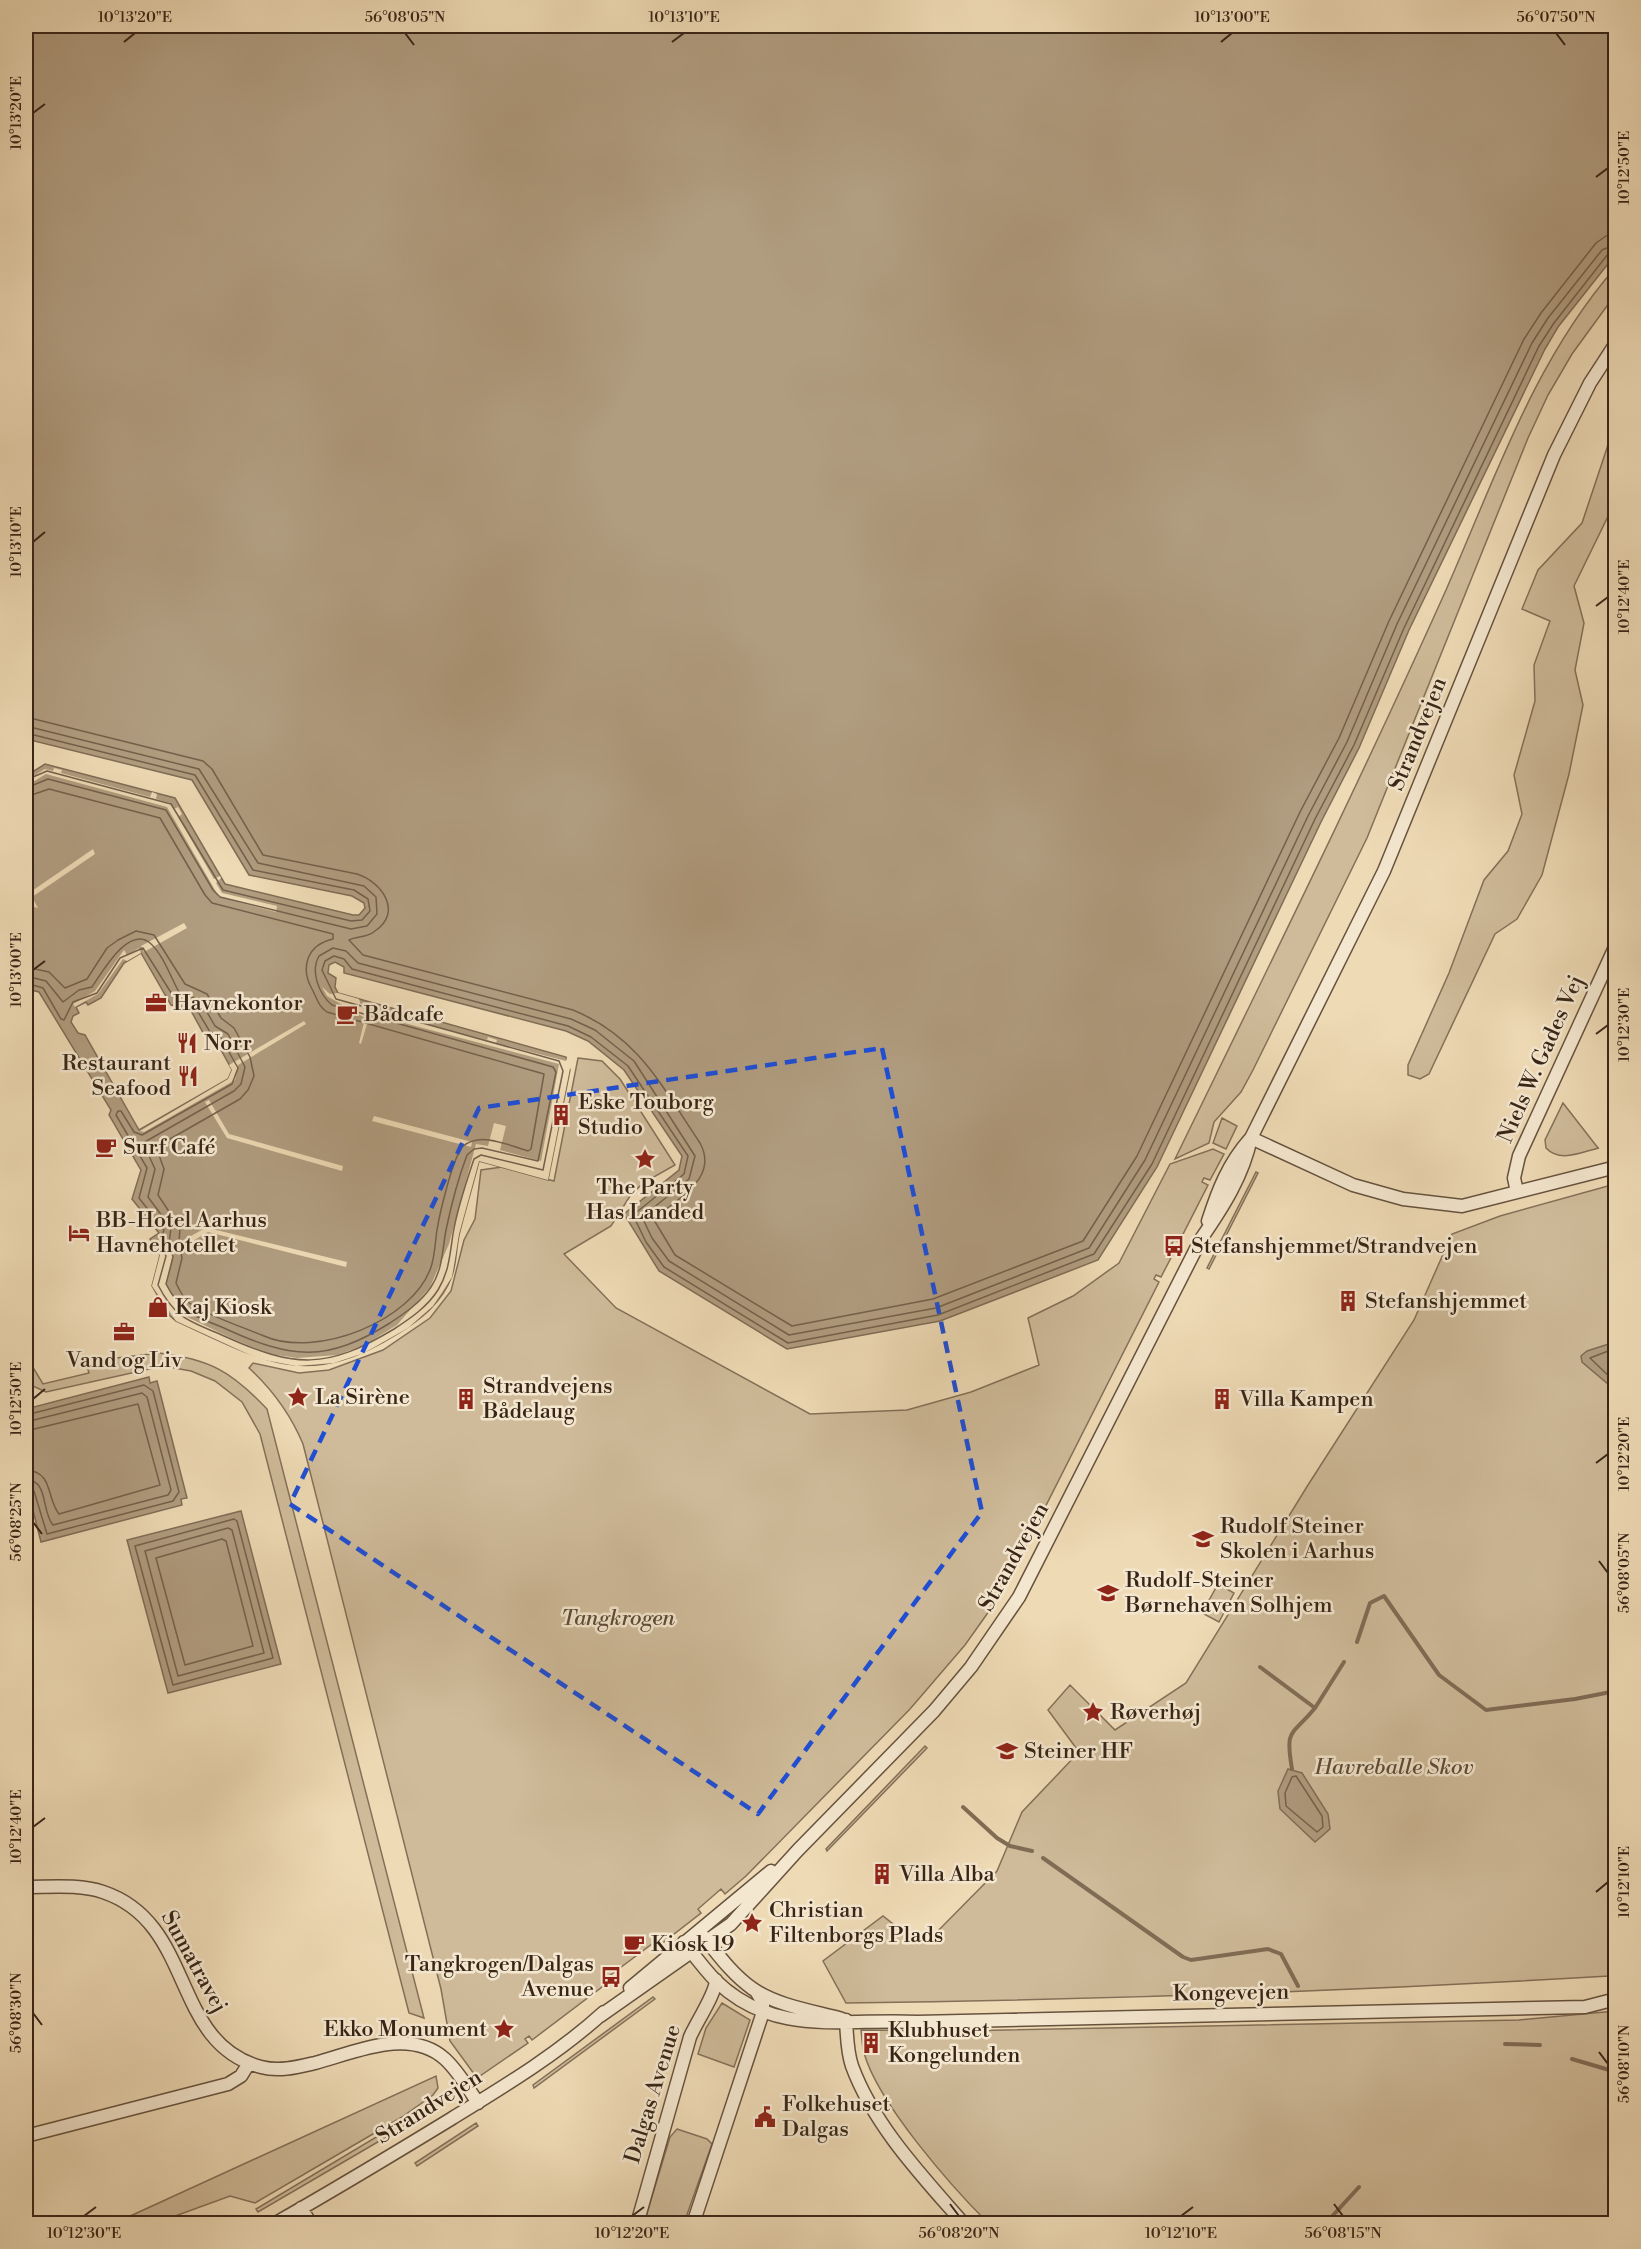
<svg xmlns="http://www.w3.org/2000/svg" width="1641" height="2249" font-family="'Libre Bodoni',serif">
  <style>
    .green { fill: #cfbb9a; stroke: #847058; stroke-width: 1.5 }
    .water { fill: #b09c7f; stroke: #806c55; stroke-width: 1.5; fill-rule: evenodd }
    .pier { fill: #eedab5 }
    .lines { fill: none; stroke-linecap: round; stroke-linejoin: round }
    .shore { stroke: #74604b; stroke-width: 1.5 }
    .stream { stroke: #806c55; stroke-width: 4 }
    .minor-casing { stroke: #66523e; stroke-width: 15 }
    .minor { stroke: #f4e7cf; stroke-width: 12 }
    .marked { fill: none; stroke: #1d4ed8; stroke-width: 4.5; stroke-dasharray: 12 8; stroke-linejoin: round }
    .ticks { fill: none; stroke: #382517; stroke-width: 2 }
    .labels { text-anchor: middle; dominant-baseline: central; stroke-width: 5; stroke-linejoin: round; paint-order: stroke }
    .street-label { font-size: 22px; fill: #382517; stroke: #f4e7cf }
    .poi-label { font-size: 22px; fill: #382517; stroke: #f4e7cf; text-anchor: start }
    .park-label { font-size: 22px; font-style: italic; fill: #5e4a38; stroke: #f4e7cf }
    .neatline { fill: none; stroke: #382517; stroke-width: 2 }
    .ticks-label { font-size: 15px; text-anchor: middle; fill: #382517 }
  </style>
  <rect width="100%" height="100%" fill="#eedab5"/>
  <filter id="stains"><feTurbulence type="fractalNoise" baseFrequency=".00333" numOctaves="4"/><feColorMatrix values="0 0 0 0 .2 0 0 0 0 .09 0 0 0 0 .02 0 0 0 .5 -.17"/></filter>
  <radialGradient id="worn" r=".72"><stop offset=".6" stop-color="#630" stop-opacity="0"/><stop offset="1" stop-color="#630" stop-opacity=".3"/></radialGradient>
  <path class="green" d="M1615 268V295L1572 354 1548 395 1528 438 1367 838 1253 1070 1241 1092 1214 1122 1209 1143 1175 1159C1267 970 1360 782 1446 590 1495 479 1534 361 1615 268Z
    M1615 414V502L1574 586 1584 623 1575 670 1583 705 1569 774 1542 875 1517 919 1495 934 1429 1074 1420 1079 1408 1075V1065L1449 973 1484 880 1508 851 1522 814 1514 775 1535 701 1534 665 1550 621 1522 609 1538 570 1582 523 1607 448Z
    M578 1058 602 1061 620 1079 675 1165 643 1183 630 1196 611 1226 564 1254 616 1308 810 1414 907 1410 971 1392 1039 1365 1028 1318 1073 1296 1119 1263 1170 1164 1213 1149 1224 1154 1210 1180 1204 1178 1202 1182 1208 1185 1179 1242 1174 1240 1169 1249 1174 1252 1161 1277 1156 1275 1154 1279 1159 1282 1027 1543 987 1614 965 1645 910 1709 746 1876 725 1894 721 1889 698 1909 701 1913 660 1945 656 1941 604 1980 606 1984 532 2040 529 2036 525 2039 528 2043 477 2078 450 2041 441 1989 303 1444C290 1413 273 1390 249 1368L253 1363 299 1373 329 1370 383 1350 430 1318 451 1291 464 1240 475 1219 481 1170 502 1167 554 1181Z
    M1563 1103 1598 1148H1599C1581 1152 1560 1163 1546 1148L1545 1140Z
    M1222 1118 1237 1126 1226 1149 1213 1143Z
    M1256 1172 1258 1173 1209 1269 1207 1268Z
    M1615 1184V1973L1609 1976C1354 1991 1101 2000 846 2003L823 1961 883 1916 907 1935 928 1941 997 1871 1022 1812 1079 1752 1048 1710 1070 1685 1115 1730 1186 1683 1308 1485 1414 1320 1452 1234 1500 1216Z
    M159 1353C210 1359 232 1372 267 1409L424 2018 409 2013 260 1434 242 1402 215 1381 191 1371 163 1366 46 1392 26 1383V1356L43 1384 89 1373 85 1360H99Z
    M1218 1584 1234 1593 1219 1622 1202 1613Z
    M925 1746 927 1748 827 1851 826 1849Z
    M653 1997 655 1999 534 2088 533 2085Z
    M722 2003 750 2020 734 2067 698 2054 706 2028Z
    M1615 2011V2224L988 2223C951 2186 878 2103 864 2053 862 2046 862 2037 861 2030L956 2031 1519 2020Z
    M436 2076 438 2088 433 2095 402 2117 255 2203 230 2196 156 2223H115Z
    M453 2091 452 2095 376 2143 258 2212 256 2209Z
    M476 2123 478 2126 417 2166 415 2163Z
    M677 2129 707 2139 712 2144 684 2223H644L670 2137Z"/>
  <path class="water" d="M26 26H1615V255L1558 327 1545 349 1409 630 1359 748 1321 822 1157 1167 1098 1260 940 1321 787 1349 659 1271 624 1214 679 1170 682 1156 624 1070 588 1041 566 1031 344 973V967L335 962 329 965 328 973 336 978 335 987 338 993 566 1057 570 1070 548 1180 479 1161C473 1185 466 1208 460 1231 456 1246 457 1261 452 1276 442 1303 420 1320 397 1334 306 1391 264 1361 176 1321L169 1315 152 1286 160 1255 150 1239 159 1233 132 1199 141 1170 109 1115 111 1110 39 992 26 989V776L45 764 175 798 225 884 353 915H359L365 908 364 903 352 896 249 875 192 780 26 739ZM141 953 171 1005 190 1009 206 1038 216 1041 232 1070 228 1079 139 1130 85 1035 78 1033 71 1022 73 1016 79 1013 76 1007 86 1002 88 1005 101 998 124 963Z
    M1615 1342H1616L1615 1390 1582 1362 1581 1356 1587 1351Z
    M149 1377 150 1383 157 1381 187 1498 181 1499 182 1505 41 1542 26 1483V1409Z
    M241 1511 281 1664 168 1693 127 1540Z
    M1288 1769 1302 1773 1328 1814 1330 1829 1315 1842 1280 1809 1278 1791Z"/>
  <path class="pier" d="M54 768 62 770 61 773 150 797 152 792 157 794 156 799 170 803 174 809 178 807 182 814 178 817 214 879 220 876 221 878 216 883 222 893 277 906 276 912 219 897 167 807 46 774 26 786 28 779 26 775 30 773 32 777 45 769 53 771Z
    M93 849 95 854 32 897 38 908 26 905V895Z
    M184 923 187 928 144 952 141 946Z
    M139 948 141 953 127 961 123 959 98 994 75 1007 73 1004 95 991 124 950 127 955Z
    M322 987 330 994 338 993 359 999 362 1008 419 1022 420 1019 429 1022 428 1025 487 1040 488 1037 497 1040 496 1043 566 1061 568 1055 571 1063 548 1180 479 1161 459 1234 452 1277 433 1306 408 1328 364 1353 334 1363 296 1366 259 1359 176 1321 152 1286 160 1255 153 1243 163 1237 173 1254 166 1284 183 1315 231 1338 269 1354 297 1358 338 1355 368 1343 397 1325 430 1287 449 1244 476 1144 488 1146 494 1123 506 1126 500 1150 541 1161 559 1064 370 1014 361 1044 359 1043 365 1018 327 996Z
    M304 1021 306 1024 238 1065 235 1080 144 1132 140 1131 228 1079 232 1070 229 1065Z
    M209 1100 229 1134 343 1166 342 1171 227 1138 205 1102Z
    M374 1116 472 1142 471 1147 372 1121Z
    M207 1227 208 1228 347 1262 346 1267 208 1232 176 1251 173 1246Z"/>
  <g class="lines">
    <path class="shore" d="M26 717 203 761 212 769 263 855 357 874C382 882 403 912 375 931 367 938 357 936 349 940L363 955 573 1010C639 1037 662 1087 700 1143 720 1180 674 1199 654 1220L675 1255 792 1326 933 1299 1083 1241 1137 1156 1300 812 1339 738 1389 621 1524 339 1541 313 1596 243 1606 236 1616 235
      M26 726 199 769 258 863 364 886 376 897 377 914 367 926 351 929 220 897 213 890 166 810 48 779 26 788
      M26 733 195 775 253 870 354 890 368 899 370 911 362 920 351 921 223 890 171 804 47 771 26 780
      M26 797 49 789 160 818 205 895 212 903 333 934V939C307 945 300 967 312 989 317 998 318 1006 327 1012L544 1074 531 1149 528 1151C508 1145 480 1131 462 1147 452 1161 440 1212 437 1230 435 1243 435 1255 431 1267 413 1321 316 1359 264 1336 245 1328 203 1314 188 1302 183 1298 179 1289 176 1283L182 1258 179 1242 180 1228 158 1195 164 1169 156 1147 240 1099 248 1090 254 1076 250 1057 234 1028 221 1018 207 994 185 984 154 935 136 931 118 940 107 948 87 979 65 988 49 972 26 967
      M26 976 46 981 63 1002 79 990 92 987C101 974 128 925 150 943 163 954 171 978 179 992L200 1000 215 1026 228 1034 245 1067 241 1084 234 1091 143 1143 155 1169 148 1197 171 1228 169 1243 173 1257 166 1284C182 1315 196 1316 226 1329 292 1359 326 1363 390 1323 405 1313 420 1303 431 1287 443 1269 442 1251 446 1230 451 1206 458 1179 467 1155L474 1149 482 1148 538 1161 556 1072 553 1067 332 1005C319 994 310 972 319 956L333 948 346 951 358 963 571 1019 595 1030 634 1061 695 1156 689 1179 642 1217 652 1238 669 1261 789 1335 936 1308 1089 1248 1145 1160 1308 816 1347 742 1397 624 1532 343 1548 318 1602 250 1616 244
      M26 983 43 988 61 1019 64 1020 73 1002 97 993 120 958 143 948 175 999 194 1005 210 1032 221 1038 238 1068 232 1084 142 1135 134 1132 121 1111H118L116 1115 147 1168 139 1198 164 1230 160 1242 166 1256 158 1285C176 1320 190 1321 224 1336 295 1368 326 1370 394 1329 411 1318 427 1307 438 1290 449 1272 450 1254 453 1234 457 1209 466 1183 474 1159L481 1155 543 1170 563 1071 559 1061 336 999 322 970 325 961 334 956 344 959 352 969 568 1026 591 1037 628 1066 688 1156 684 1174 633 1215 646 1242 664 1267 788 1343 938 1315 1094 1254 1152 1164 1315 819 1354 745 1404 628 1539 346 1554 323 1608 254 1616 252
      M1616 1348 1590 1358 1616 1383
      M26 1415 144 1385 153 1391 179 1492 173 1501 47 1534 34 1491 26 1487
      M26 1422 142 1393 147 1397 171 1490 168 1495 53 1525C41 1511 49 1481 26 1479
      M26 1431 138 1404 160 1485 59 1514C46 1498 54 1472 26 1470
      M234 1519 237 1521 273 1658 173 1685 135 1546Z
      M228 1528 232 1530 264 1653 178 1676 145 1551Z
      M222 1539 226 1541 253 1646 185 1665 156 1558Z
      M1296 1776 1322 1816 1323 1827 1317 1832 1286 1806 1285 1793 1292 1777Z"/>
    <path class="stream" d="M1357 1642 1370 1603 1384 1596 1439 1675 1486 1710 1575 1699 1616 1691
      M1260 1667 1315 1708 1344 1662
      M1292 1769C1285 1728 1291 1737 1315 1708
      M963 1807 997 1838 1010 1846 1032 1851
      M1043 1858 1183 1957 1191 1960 1268 1949 1281 1954 1298 1986
      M1505 2044 1540 2045
      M1572 2059 1616 2072
      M1326 2223 1359 2187"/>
    <defs>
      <path id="minor" d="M1251 1138 1353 1185 1403 1199 1462 1206 1616 1167
        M1517 1192 1514 1178 1519 1156 1616 945
        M1208 1221C1218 1190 1228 1164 1250 1139
        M26 1887C50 1887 80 1884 103 1892 196 1923 170 2043 261 2067 279 2072 298 2067 315 2063 356 2052 409 2027 445 2059 458 2071 468 2088 478 2103
        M704 1937C719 1956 733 1975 753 1989 778 2006 813 2011 842 2019
        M684 1942C694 1955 704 1969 716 1981 775 2038 844 2018 917 2022L1585 2007 1616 1999
        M630 1988 771 1871
        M600 2016 731 1924 798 1850 934 1711 971 1667 1019 1597 1201 1239C1223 1207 1243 1176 1251 1138L1384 871 1554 455 1590 383 1616 343
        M846 2020C847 2035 847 2052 852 2066 874 2126 923 2177 964 2224
        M26 2136 228 2084 241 2076 249 2063
        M301 2208 311 2224
        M274 2224C334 2190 392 2155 451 2119 503 2087 558 2054 604 2012
        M637 2224 690 2037C696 2023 716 1993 716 1980
        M693 2224 763 2012V2003L756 1991"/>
    </defs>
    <use href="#minor" class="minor-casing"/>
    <use href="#minor" class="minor"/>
  </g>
  <path class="marked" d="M882 1048 982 1512 758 1814 290 1504 479 1108Z"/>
  <path class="ticks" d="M405 33 414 45M1556 33 1565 45M124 42 135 33M672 42 684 33M1221 42 1232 33M33 113 45 104M1596 177 1608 168M33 542 45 532M1596 606 1608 597M33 970 45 961M1596 1034 1608 1025M33 1399 45 1389M1596 1463 1608 1454M33 1522 42 1534M1599 1561 1608 1573M33 1827 45 1818M1596 1892 1608 1882M33 2013 42 2025M1599 2052 1608 2064M950 2204 959 2216M1334 2204 1343 2216M84 2216 96 2207M632 2216 644 2207M1181 2216 1193 2207"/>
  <defs>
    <symbol id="office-bare" viewBox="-9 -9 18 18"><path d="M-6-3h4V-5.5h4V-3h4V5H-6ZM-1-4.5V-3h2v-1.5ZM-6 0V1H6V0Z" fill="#8f2418" stroke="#f4e7cf" stroke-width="2.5" paint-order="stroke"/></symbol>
    <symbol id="cafe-bare" viewBox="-9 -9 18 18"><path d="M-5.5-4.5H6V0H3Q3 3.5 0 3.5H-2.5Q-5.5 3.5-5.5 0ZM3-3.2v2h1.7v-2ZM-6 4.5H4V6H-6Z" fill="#8f2418" stroke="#f4e7cf" stroke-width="2.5" paint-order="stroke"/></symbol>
    <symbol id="restaurant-bare" viewBox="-9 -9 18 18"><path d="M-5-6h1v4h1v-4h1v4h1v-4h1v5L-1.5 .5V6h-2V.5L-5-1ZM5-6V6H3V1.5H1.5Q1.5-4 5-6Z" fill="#8f2418" stroke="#f4e7cf" stroke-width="2.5" paint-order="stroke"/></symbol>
    <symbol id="building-bare" viewBox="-9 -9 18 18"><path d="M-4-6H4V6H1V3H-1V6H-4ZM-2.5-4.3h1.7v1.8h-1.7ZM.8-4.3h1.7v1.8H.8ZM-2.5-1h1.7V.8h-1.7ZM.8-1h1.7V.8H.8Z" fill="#8f2418" stroke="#f4e7cf" stroke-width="2.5" paint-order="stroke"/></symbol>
    <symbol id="sight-bare" viewBox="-9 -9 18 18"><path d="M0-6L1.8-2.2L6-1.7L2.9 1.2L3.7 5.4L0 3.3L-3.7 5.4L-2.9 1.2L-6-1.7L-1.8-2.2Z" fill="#8f2418" stroke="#f4e7cf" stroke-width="2.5" paint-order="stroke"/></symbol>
    <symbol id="hotel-bare" viewBox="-9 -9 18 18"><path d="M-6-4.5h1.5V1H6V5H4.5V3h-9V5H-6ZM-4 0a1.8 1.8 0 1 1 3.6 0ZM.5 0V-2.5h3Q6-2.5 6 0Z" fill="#8f2418" stroke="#f4e7cf" stroke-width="2.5" paint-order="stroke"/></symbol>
    <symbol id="bus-bare" viewBox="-9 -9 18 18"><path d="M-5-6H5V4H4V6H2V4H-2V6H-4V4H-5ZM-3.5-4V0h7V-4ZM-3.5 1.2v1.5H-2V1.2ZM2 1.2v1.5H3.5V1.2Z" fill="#8f2418" stroke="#f4e7cf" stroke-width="2.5" paint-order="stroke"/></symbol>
    <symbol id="shop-bare" viewBox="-9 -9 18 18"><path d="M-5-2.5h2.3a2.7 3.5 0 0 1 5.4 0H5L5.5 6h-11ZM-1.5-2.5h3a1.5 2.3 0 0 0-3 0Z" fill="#8f2418" stroke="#f4e7cf" stroke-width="2.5" paint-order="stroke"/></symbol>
    <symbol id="school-bare" viewBox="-9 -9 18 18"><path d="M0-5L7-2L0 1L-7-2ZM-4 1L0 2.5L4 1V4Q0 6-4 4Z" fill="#8f2418" stroke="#f4e7cf" stroke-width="2.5" paint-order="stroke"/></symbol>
    <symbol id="civic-bare" viewBox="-9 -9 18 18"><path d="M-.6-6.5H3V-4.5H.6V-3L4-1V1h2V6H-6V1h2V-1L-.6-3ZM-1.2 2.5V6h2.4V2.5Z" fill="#8f2418" stroke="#f4e7cf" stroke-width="2.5" paint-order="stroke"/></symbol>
  </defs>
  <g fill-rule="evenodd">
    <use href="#office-bare" x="141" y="988" width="30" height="30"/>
    <use href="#cafe-bare" x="332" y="999" width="30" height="30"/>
    <use href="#restaurant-bare" x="172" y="1028" width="30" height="30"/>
    <use href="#restaurant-bare" x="173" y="1061" width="30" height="30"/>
    <use href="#building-bare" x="546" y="1100" width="30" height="30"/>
    <use href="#cafe-bare" x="91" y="1132" width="30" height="30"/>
    <use href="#sight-bare" x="630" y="1144" width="30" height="30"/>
    <use href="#hotel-bare" x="64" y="1218" width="30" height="30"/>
    <use href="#bus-bare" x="1159" y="1231" width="30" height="30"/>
    <use href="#building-bare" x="1333" y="1286" width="30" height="30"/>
    <use href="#shop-bare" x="143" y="1292" width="30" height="30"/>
    <use href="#office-bare" x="109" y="1317" width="30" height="30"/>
    <use href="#sight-bare" x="283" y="1382" width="30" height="30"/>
    <use href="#building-bare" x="451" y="1384" width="30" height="30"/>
    <use href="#building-bare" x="1207" y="1384" width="30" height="30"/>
    <use href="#school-bare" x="1188" y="1524" width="30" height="30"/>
    <use href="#school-bare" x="1093" y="1578" width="30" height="30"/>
    <use href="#sight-bare" x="1078" y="1697" width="30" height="30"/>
    <use href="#school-bare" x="992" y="1736" width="30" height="30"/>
    <use href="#building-bare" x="867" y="1859" width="30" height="30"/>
    <use href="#sight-bare" x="737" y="1908" width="30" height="30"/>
    <use href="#cafe-bare" x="619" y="1929" width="30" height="30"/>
    <use href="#bus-bare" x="596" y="1962" width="30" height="30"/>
    <use href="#sight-bare" x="489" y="2014" width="30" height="30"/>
    <use href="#building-bare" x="856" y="2028" width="30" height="30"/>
    <use href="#civic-bare" x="750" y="2102" width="30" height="30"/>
  </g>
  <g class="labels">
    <g class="street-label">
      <text transform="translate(1418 734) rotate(-68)">Strandvejen</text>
      <text transform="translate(1541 1059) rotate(-66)">Niels W. Gades Vej</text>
      <text transform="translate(1014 1557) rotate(-61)">Strandvejen</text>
      <text transform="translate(194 1962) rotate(61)">Sumatravej</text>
      <text transform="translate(1231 1993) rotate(-1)">Kongevejen</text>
      <text transform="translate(653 2094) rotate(-73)">Dalgas Avenue</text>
      <text transform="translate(429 2107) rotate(-32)">Strandvejen</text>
    </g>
    <g class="poi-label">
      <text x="173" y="1003">Havnekontor</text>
      <text x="364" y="1014">Bådcafe</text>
      <text x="204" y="1043">Norr</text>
      <text x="171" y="1063" text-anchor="end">Restaurant<tspan x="171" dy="25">Seafood</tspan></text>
      <text x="578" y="1102">Eske Touborg<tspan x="578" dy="25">Studio</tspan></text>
      <text x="123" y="1147">Surf Café</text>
      <text x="645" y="1187" text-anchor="middle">The Party<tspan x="645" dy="25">Has Landed</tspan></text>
      <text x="96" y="1220">BB-Hotel Aarhus<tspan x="96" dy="25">Havnehotellet</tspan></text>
      <text x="1191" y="1246">Stefanshjemmet/Strandvejen</text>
      <text x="1365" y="1301">Stefanshjemmet</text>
      <text x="175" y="1307">Kaj Kiosk</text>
      <text x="124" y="1360" text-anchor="middle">Vand og Liv</text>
      <text x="483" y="1386">Strandvejens<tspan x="483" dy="25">Bådelaug</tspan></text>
      <text x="315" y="1397">La Sirène</text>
      <text x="1239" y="1399">Villa Kampen</text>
      <text x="1220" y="1526">Rudolf Steiner<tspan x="1220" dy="25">Skolen i Aarhus</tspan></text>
      <text x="1125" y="1580">Rudolf-Steiner<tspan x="1125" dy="25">Børnehaven Solhjem</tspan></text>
      <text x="1110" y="1712">Røverhøj</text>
      <text x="1024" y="1751">Steiner HF</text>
      <text x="899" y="1874">Villa Alba</text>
      <text x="769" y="1910">Christian<tspan x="769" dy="25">Filtenborgs Plads</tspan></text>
      <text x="651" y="1944">Kiosk 19</text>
      <text x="594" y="1964" text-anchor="end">Tangkrogen/Dalgas<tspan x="594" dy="25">Avenue</tspan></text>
      <text x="487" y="2029" text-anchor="end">Ekko Monument</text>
      <text x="888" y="2030">Klubhuset<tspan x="888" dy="25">Kongelunden</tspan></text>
      <text x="782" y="2104">Folkehuset<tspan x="782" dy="25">Dalgas</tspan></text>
    </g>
    <g class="park-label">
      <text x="618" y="1618">Tangkrogen</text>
      <text x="1394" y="1767">Havreballe Skov</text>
    </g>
  </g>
  <rect width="1641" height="2249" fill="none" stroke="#eedab5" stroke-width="66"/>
  <rect x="33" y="33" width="1575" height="2183" class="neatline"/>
  <g class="ticks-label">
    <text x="135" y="22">10°13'20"E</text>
    <text x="405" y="22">56°08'05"N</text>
    <text x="684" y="22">10°13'10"E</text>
    <text x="1232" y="22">10°13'00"E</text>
    <text x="1556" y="22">56°07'50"N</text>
    <text transform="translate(16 113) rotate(-90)" y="5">10°13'20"E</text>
    <text transform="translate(1624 168) rotate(-90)" y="5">10°12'50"E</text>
    <text transform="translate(16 542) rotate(-90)" y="5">10°13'10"E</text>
    <text transform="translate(1624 597) rotate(-90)" y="5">10°12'40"E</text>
    <text transform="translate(16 970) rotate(-90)" y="5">10°13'00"E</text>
    <text transform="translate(1624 1025) rotate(-90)" y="5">10°12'30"E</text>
    <text transform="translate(16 1399) rotate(-90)" y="5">10°12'50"E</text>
    <text transform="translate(1624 1454) rotate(-90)" y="5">10°12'20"E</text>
    <text transform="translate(16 1522) rotate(-90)" y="5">56°08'25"N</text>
    <text transform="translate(1624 1573) rotate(-90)" y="5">56°08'05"N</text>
    <text transform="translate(16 1827) rotate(-90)" y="5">10°12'40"E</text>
    <text transform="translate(1624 1882) rotate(-90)" y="5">10°12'10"E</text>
    <text transform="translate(16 2013) rotate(-90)" y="5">56°08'30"N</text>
    <text transform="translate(1624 2064) rotate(-90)" y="5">56°08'10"N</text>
    <text x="84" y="2238">10°12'30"E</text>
    <text x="632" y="2238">10°12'20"E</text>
    <text x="959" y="2238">56°08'20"N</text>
    <text x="1181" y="2238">10°12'10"E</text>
    <text x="1343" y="2238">56°08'15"N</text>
  </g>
  <rect width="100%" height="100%" filter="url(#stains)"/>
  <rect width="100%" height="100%" fill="url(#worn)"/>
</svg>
